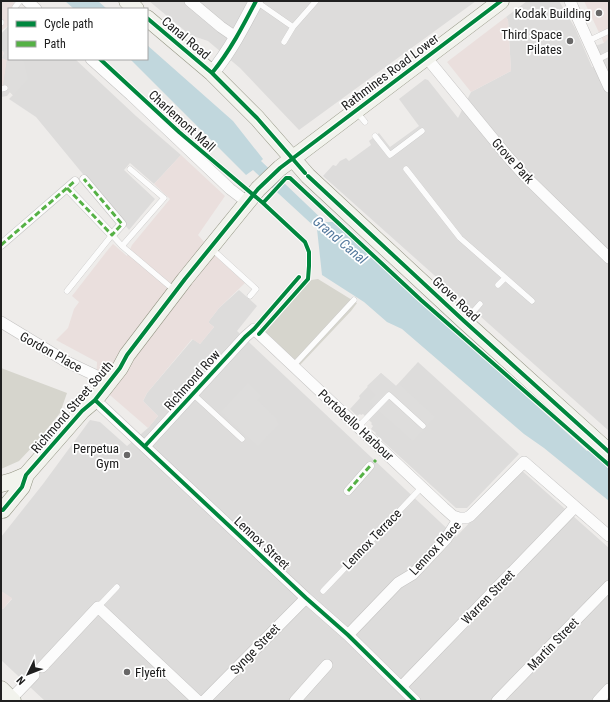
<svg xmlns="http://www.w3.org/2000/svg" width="610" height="702" font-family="'Roboto Condensed',sans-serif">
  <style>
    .residential { fill: #dddcdb }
    .commercial { fill: #eadfdd }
    .construction { fill: #d6d5cd }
    .parking { fill: #dedddc }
    .water { fill: #c1d7dd }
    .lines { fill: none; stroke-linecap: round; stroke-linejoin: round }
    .service-casing { stroke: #c4c3c2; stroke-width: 6 }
    .pedestrian-casing { stroke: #c4c3c2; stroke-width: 9 }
    .minor-casing { stroke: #c4c3c2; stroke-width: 12 }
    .tertiary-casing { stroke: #c4c3c2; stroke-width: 15 }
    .secondary-casing { stroke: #949584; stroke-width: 17 }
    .service { stroke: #fcfcfc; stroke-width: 5.5 }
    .pedestrian { stroke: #fcfcfc; stroke-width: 8 }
    .minor { stroke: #fcfcfc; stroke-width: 11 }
    .tertiary { stroke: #fcfcfc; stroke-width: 14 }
    .secondary { stroke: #f2f3ed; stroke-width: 16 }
    .quiet { stroke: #55b145; stroke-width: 3; stroke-dasharray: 6 3; stroke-linecap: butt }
    .cycleway-casing { stroke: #fff; stroke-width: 6 }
    .cycleway { stroke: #00873e; stroke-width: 4 }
    .poi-dot { fill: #686767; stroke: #fff; stroke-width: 1.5 }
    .labels { text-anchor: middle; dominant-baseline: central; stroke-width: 3.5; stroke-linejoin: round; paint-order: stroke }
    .poi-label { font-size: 13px; fill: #202020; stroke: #fff; text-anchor: end }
    .street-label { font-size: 13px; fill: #202020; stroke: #fff }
    .water-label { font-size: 14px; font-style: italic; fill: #54799d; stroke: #fff }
  </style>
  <rect width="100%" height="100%" fill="#eeecea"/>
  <path class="residential" d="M149 1H476L299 130 240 68 208 41 190 35Z
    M527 1H559L575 28 592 67 606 69 609 67V431L323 176 333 165 336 166 340 161 346 158 349 161 371 145 369 141 379 133 390 147 419 126 399 99 425 79 428 80 458 118 471 92 511 71 508 20 506 17Z
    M9 25V59H75L136 116 181 155 154 184 130 163 124 170 155 199 129 230 36 117 9 99 13 95 10 92 7 96 1 97 4 52 1 51V34Z
    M239 290 257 306 237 331 456 537 520 469 609 548V701H45L1 660V608L3 609 12 599 1 591V537L43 484 90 420 100 422 127 446 148 428 158 416 143 401 147 393 193 339 200 344 214 327 209 323V321L219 308Z
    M418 362 519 454 467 508H456L375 434 376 433 371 429 373 426 371 424 372 423 363 414 361 415 360 414 357 416 350 409 360 398 359 396 381 373 396 386Z"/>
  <path class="commercial" d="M1 1H12L21 9H9V25L1 31Z
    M584 1H609V67L604 43Z
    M506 17 508 20 511 71 471 92 447 62Z
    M1 51 4 52 2 58 7 60 3 86H1Z
    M181 155 225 196 198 235 222 262 245 283 219 308 209 321V323L214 327 200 344 192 339 147 393 143 401 158 416 148 428 96 383 97 362 56 340 68 328 74 309 79 302 72 296 107 251 113 244 127 256 132 245 170 199 154 184Z
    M1 591 12 598 3 609 1 608Z"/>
  <path class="construction" d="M318 279 357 303 351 311 300 365 265 332 311 280Z
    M1 368 67 393 60 413 36 443 19 461 1 469Z"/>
  <path class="parking" d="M609 38V67L606 69 595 46 604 43Z
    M7 46 9 48V59H21L24 62 28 79 13 95 3 86 7 60 2 58Z
    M381 373 396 386 399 384 435 417 413 441 369 402 376 395 367 386Z
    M248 383 261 396 257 400 277 419 276 420 279 424 258 446 221 412Z"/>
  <path class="water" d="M65 1H98L107 9H74Z
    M147 45 233 121 263 159 261 161 325 222H333L587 451 589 450 609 469V501L544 448 524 434 402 329 387 322 364 302 322 275 317 229 253 170 246 175 130 59H147Z"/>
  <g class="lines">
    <defs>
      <path id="service" d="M257 2 293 27
        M15 7 20 1
        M1 23V22
        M588 41 609 31
        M284 42 293 27 316 1
        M597 60 609 54
        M1 89 5 88
        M356 111 365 122
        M375 136 390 155 422 131
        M406 169 460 238 532 301
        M122 246 164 198 130 169
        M212 249 256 289 250 296
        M498 285 505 278
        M67 291 112 235 122 246 174 290
        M465 321 480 304
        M293 366 354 300
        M193 394 242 439
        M358 427 389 395 423 426
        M323 591 422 487
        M98 607 117 587"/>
      <path id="pedestrian" d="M67 188 112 235 122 224 84 179
        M1 245 75 181
        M348 491 370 466"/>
      <path id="minor" d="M27 1 36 9
        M190 1 221 27 237 38
        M570 1 609 87
        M426 57 508 157 525 176 609 258
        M91 59 131 95 230 189 247 202
        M1 322 67 362 103 379
        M95 400 306 598 348 635 415 701
        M145 446 245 337 254 329 444 508 453 516 459 518
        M348 635 398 583 413 574 446 539 459 518H466L470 516 524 462 609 536
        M42 667 98 607 198 701
        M401 687 575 507
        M11 699 34 675
        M204 701 306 598
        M295 701 327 665
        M497 701 609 586
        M598 701 609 689"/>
      <path id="tertiary" d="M212 73C230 51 243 26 256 1"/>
      <path id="secondary" d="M127 1 136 9
        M147 18 212 73 257 118 308 176 464 321 609 452
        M1 484 12 481 26 475
        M1 510H3L22 487 26 475 82 411 95 400 120 368 127 355 185 279 241 210 258 189 280 168 501 1
        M1 689 13 701"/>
    </defs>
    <use href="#service" class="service-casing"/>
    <use href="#pedestrian" class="pedestrian-casing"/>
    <use href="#minor" class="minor-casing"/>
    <use href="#tertiary" class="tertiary-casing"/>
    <use href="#secondary" class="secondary-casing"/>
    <use href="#service" class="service"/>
    <use href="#pedestrian" class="pedestrian"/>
    <use href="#minor" class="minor"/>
    <use href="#tertiary" class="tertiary"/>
    <use href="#secondary" class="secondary"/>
    <path class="quiet" d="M67 188 112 235 122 224 84 179
      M1 245 75 181
      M374 462 376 460
      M348 491 370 466"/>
    <defs>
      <path id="cycleway" d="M147 18 212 73 257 118 305 173
        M100 59 179 132 263 203 305 242 309 252V266L308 279 259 334
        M212 73C230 51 243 26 256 1
        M308 176 464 321 609 452
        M263 203 286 178H290L421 300 609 465
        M95 400 306 598 348 635 415 701
        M145 446 245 337 254 329 299 277
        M1 510H3L22 487 26 475 82 411 95 400 120 368 127 355 185 279 241 210 258 189 280 168 501 1"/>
    </defs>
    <use href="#cycleway" class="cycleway-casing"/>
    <use href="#cycleway" class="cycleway"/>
  </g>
  <g class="poi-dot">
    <circle cx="599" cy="13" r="4"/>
    <circle cx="570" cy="41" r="4"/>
    <circle cx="127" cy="455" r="4"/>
    <circle cx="127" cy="672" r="4"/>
  </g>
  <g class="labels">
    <g class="poi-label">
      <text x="591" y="13">Kodak Building</text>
      <text x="562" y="34">Third Space<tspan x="562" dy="15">Pilates</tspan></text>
      <text x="119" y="448">Perpetua<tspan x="119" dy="15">Gym</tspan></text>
      <text x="135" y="672" text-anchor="start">Flyefit</text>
    </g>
    <g class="street-label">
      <text transform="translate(186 38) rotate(40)">Canal Road</text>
      <text transform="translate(390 72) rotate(-37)">Rathmines Road Lower</text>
      <text transform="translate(182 121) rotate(42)">Charlemont Mall</text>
      <text transform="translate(513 161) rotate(48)">Grove Park</text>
      <text transform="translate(456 299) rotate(43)">Grove Road</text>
      <text transform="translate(51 352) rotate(29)">Gordon Place</text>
      <text transform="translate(192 380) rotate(-48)">Richmond Row</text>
      <text transform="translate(72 407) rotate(-49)">Richmond Street South</text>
      <text transform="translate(356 425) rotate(43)">Portobello Harbour</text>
      <text transform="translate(372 539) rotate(-46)">Lennox Terrace</text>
      <text transform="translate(262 543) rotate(43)">Lennox Street</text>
      <text transform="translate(435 548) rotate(-47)">Lennox Place</text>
      <text transform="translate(488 597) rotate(-46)">Warren Street</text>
      <text transform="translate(553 644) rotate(-46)">Martin Street</text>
      <text transform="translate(255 649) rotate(-46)">Synge Street</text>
    </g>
    <g class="water-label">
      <text transform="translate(340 240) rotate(40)">Grand Canal</text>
    </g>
  </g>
  <rect width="610" height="702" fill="none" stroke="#202020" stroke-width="4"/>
  <rect x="8" y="8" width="140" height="52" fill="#ffffff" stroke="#a6a6a6"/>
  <rect x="16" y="21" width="20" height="6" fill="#00873e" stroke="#a6a6a6"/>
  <text x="44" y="28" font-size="12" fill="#202020">Cycle path</text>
  <rect x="16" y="41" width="20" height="6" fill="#55b145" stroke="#a6a6a6"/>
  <text x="44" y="48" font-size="12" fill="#202020">Path</text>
  <g transform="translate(28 674) rotate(227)" stroke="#ffffff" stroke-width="3" paint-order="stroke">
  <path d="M0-3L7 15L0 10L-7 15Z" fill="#202020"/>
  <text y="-6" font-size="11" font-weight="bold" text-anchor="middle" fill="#202020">N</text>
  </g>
</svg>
